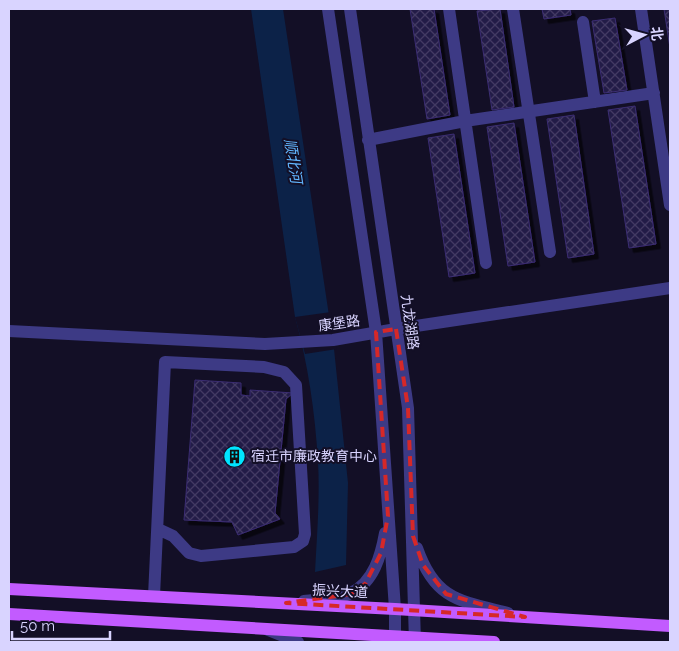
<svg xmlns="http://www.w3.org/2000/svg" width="679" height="651" font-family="Raleway,'Noto Sans SC',sans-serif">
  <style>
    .water { fill: #0c2248 }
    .pier { fill: #130f26 }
    .building { fill: url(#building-cross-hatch); stroke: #3b2d73; filter: url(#shadow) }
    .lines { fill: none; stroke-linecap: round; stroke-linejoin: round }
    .minor { stroke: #3d3a85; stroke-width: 12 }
    .major { stroke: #c25bff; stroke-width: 12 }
    .marked { fill: none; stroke: #d62828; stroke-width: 4; stroke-dasharray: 10 6; stroke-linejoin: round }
    .labels { text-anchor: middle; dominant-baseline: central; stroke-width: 4; stroke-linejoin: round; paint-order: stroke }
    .street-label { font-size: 14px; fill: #d9d4ff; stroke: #130f26 }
    .poi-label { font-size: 14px; fill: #d9d4ff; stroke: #130f26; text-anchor: start }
    .water-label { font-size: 15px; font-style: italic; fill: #62b6ff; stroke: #130f26 }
  </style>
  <defs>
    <pattern id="building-cross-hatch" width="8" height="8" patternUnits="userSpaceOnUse" patternTransform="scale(1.25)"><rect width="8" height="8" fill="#241b47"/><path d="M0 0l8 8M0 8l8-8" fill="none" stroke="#433b63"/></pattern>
    <filter id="shadow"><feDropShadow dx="4.5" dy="4.5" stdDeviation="0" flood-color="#0009"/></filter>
  </defs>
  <rect width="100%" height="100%" fill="#130f26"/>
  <path class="water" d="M251 9H283L334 349 348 483 346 565 315 572C317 535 320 498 318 461 315 412 308 364 295 317Z"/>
  <path class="pier" d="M331 312 337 349 305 354 295 317Z"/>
  <path class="building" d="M410 9H434L450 115 427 119Z
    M500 9 514 107 492 110 477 11Z
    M542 9H570L571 15 544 19Z
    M664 9H670V48Z
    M615 18 627 90 604 93 592 21Z
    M635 106 656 244 629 248 608 110Z
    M574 115 594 254 568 258 547 119Z
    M514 123 535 262 508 266 487 127Z
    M454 134 475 273 449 277 428 138Z
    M195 380 241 383V395L250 396V390L293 393 286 399 275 513 280 519 238 535 232 522 184 520Z"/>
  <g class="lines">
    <path class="minor" d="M328 9 376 332 395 609V642
      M350 9 408 408 415 642
      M449 9 486 263
      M513 9 550 252
      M641 9 670 205
      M583 22 595 102
      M368 140 465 121 654 93
      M9 331 265 344 333 340 396 329 670 288
      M417 548C435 600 460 601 508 613
      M154 596 165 362 264 367 284 372 296 385 305 534 303 541 294 547 201 556 189 553 173 536 158 529
      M304 601C318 599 338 600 351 593 374 582 381 555 385 533
      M268 630 298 642"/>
    <path class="major" d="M9 589 395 609 670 626
      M9 614 494 642"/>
  </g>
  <path class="marked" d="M396 329 408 408 413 536 423 565 446 594 525 617 286 603 351 594 365 584 381 553 388 516 376 332Z"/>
  <defs>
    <symbol id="building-disc" viewBox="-11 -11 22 22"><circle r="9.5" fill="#00e5ff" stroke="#130f26"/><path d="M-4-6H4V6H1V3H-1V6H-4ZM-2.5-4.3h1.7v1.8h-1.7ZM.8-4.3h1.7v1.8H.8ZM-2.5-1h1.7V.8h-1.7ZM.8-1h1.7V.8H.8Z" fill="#111"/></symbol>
  </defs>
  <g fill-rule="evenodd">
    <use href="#building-disc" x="222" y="444" width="25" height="25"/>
  </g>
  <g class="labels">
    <g class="street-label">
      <text transform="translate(410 322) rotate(82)">九龙湖路</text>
      <text transform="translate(339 323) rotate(-8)">康堡路</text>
      <text transform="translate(340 591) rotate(3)">振兴大道</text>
    </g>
    <g class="poi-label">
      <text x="251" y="456">宿迁市廉政教育中心</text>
    </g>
    <g class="water-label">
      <text transform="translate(293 161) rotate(81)">顺北河</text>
    </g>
  </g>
  <rect width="679" height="651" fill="none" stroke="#d9d4ff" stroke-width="20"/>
  <g transform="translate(644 35) rotate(84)" stroke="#130f26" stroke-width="4" paint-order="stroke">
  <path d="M0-4L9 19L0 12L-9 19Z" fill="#d9d4ff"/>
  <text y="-8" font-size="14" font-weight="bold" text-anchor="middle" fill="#d9d4ff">北</text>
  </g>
  <path d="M12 631v8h98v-8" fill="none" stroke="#d9d4ff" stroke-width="2.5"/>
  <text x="20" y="631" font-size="15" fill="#d9d4ff" stroke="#130f26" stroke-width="4" paint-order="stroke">50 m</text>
</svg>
